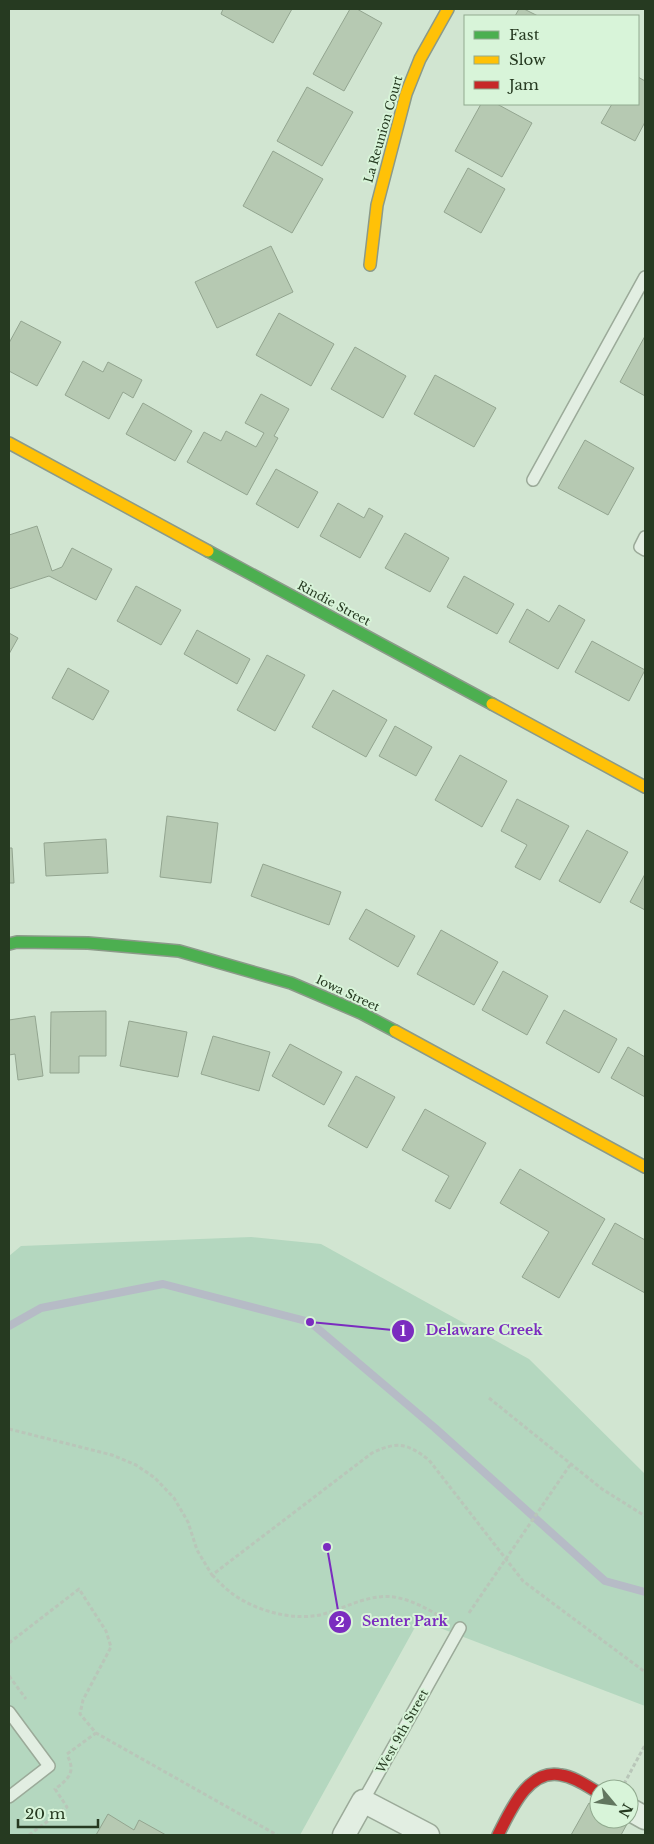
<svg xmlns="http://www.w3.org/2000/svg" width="654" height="1844" font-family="'Libre Baskerville',serif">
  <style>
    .green { fill: #b4d7bf }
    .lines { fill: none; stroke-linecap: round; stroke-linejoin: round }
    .stream { stroke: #b6bbc6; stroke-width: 8 }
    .building { fill: #b6c9b2; stroke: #93a590 }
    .lane-casing { stroke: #9baa99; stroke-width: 14 }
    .street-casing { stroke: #9baa99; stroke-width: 25 }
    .fast-casing { stroke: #8b9a89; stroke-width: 14 }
    .slow-casing { stroke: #8b9a89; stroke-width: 14 }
    .jam-casing { stroke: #8b9a89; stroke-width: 14 }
    .path { stroke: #b9c6b9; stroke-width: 3; stroke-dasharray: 4 2.5; stroke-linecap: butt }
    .lane { stroke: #e2eee2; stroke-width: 11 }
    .street { stroke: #e2eee2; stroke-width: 22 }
    .fast { stroke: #4caf50; stroke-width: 11 }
    .slow { stroke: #ffc107; stroke-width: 11 }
    .jam { stroke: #c62828; stroke-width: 11 }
    .labels { text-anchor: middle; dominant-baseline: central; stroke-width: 4; stroke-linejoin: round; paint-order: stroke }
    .street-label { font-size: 12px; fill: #263a21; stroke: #d8f4d9 }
    .leader { fill: none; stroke: #7b2cbf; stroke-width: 2 }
    .callout-dot { fill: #7b2cbf; stroke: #d8f4d9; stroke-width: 2 }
    .mark-label { font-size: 15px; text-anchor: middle; font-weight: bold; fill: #fff }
    .callout-label { font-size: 14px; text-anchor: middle; font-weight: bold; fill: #7b2cbf; stroke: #d8f4d9; stroke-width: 4; stroke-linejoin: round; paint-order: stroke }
  </style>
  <rect width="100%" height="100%" fill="#d1e5d1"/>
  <path class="green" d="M251 1237 321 1244 529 1359 645 1474V1706L419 1620 300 1835H9V1256L21 1246Z"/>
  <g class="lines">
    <path class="stream" d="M9 1326 41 1308 163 1284 310 1322 435 1428 605 1581 645 1592"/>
  </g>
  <path class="building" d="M223 9H292L273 43 221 14Z
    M350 9H357L382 23 344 91 313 74Z
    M519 9H524L538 16H515Z
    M638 77 645 81V122L635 141 601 123 612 104H638Z
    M307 87 353 112 322 166 277 141Z
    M481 104H497L532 123 502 177 455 151Z
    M273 151 323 179 292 233 243 206Z
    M468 168 505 189 481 233 444 212Z
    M271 246 293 292 217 328 195 282Z
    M279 313 334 344 311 386 256 355Z
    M21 321 61 342 37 386 9 371V343Z
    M645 336V396L620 382Z
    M355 347 406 376 383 418 331 389Z
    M83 361 103 372 108 362 142 380 133 398 123 392 109 419 65 395Z
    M435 375 496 408 474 447 414 414Z
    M261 394 289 409 274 436 278 438 247 495 187 462 204 432 221 441 226 431 256 447 264 433 245 423Z
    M143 403 192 431 175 461 126 434Z
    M585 440 634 468 608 515 558 488Z
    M276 469 318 492 298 528 256 504Z
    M338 503 364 518 369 508 383 516 360 558 320 536Z
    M37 526 52 571 62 567 72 548 112 569 96 600 49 576 9 589V535Z
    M405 533 449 558 430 592 385 568Z
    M464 576 514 604 497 634 447 607Z
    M136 586 181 610 161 645 117 621Z
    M559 605 585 620 558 669 509 642 527 609 549 622Z
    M197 630 250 659 237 684 184 654Z
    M9 633 18 638 9 654Z
    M592 641 645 670 629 701 575 672Z
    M267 655 305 675 275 731 237 710Z
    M68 668 109 691 93 720 52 698Z
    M333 690 387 720 366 757 312 727Z
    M395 726 432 747 416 776 379 756Z
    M460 755 507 781 482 827 435 800Z
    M517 799 569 826 540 880 515 867 527 845 501 831Z
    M167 816 218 823 211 883 160 877Z
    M587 830 628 852 600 903 559 881Z
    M106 839 108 873 46 876 44 843Z
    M9 848H12L14 883H9Z
    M263 864 341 892 329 925 251 896Z
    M645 874V910L630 902Z
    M366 909 415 936 398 967 349 939Z
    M441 930 498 962 474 1005 417 974Z
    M503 971 548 996 527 1035 482 1010Z
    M564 1010 617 1039 599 1073 546 1043Z
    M106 1011V1056H79V1073H50L51 1012Z
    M35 1016 43 1076 18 1080 15 1054 9 1055V1020Z
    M129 1021 187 1032 178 1077 120 1066Z
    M213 1036 270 1052 259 1091 201 1074Z
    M290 1044 342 1072 324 1105 272 1076Z
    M628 1047 645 1057V1097L611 1078Z
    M356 1076 395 1097 367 1148 328 1126Z
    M425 1109 486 1143 450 1209 435 1201 449 1176 402 1150Z
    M520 1169 605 1219 559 1298 522 1277 549 1232 500 1203Z
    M615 1223 645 1240V1293L592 1264Z
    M589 1803 599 1809V1819H617L627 1824 621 1835H571Z
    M108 1814 134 1830 139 1820 166 1835H96Z"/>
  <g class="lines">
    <defs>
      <path id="lane" d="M533 480 645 277
        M645 537 640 547 645 550
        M9 1712 49 1766 9 1797
        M363 1801 460 1628"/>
      <path id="street" d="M629 1809 645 1818
        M344 1835 363 1801 428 1835"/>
      <path id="fast" d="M208 551 492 704
        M9 944 17 942 88 943 179 951 291 983 361 1013 395 1031"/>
      <path id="slow" d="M370 265 377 205 406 94 420 59 448 9
        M9 443 208 551
        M492 704 645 787
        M395 1031 645 1167"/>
      <path id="jam" d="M498 1835C510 1812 528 1768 561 1775 575 1777 587 1786 599 1793"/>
    </defs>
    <use href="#lane" class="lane-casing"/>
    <use href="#street" class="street-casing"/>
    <use href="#fast" class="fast-casing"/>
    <use href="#slow" class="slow-casing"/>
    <use href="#jam" class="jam-casing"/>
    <path class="path" d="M489 1398 602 1489 645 1516
      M9 1429 112 1455 136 1465 155 1478 174 1498 188 1522 197 1550 212 1575 372 1453C397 1441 407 1443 429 1460L523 1581 645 1672
      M212 1575C218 1580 223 1587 229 1591 253 1611 297 1623 327 1613 349 1606 370 1594 394 1597 412 1600 428 1609 443 1618
      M469 1613 570 1465
      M9 1643 79 1589 106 1631 111 1647 83 1700 80 1714 96 1733 277 1835
      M9 1676 26 1699
      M67 1754 96 1733
      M624 1784 645 1745
      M29 1835 67 1807 55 1789C67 1780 76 1773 68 1757"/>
    <use href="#lane" class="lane"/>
    <use href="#street" class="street"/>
    <use href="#fast" class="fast"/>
    <use href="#slow" class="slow"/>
    <use href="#jam" class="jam"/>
  </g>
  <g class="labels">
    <g class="street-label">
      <text transform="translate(383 129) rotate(-74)">La Reunion Court</text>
      <text transform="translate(334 603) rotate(28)">Rindie Street</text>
      <text transform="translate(348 993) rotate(25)">Iowa Street</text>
      <text transform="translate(402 1731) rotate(-61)">West 9th Street</text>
    </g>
  </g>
  <path class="leader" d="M310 1322L403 1331M327 1547L340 1622"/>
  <g class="callout-dot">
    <circle cx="310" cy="1322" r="5"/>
    <circle cx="327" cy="1547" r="5"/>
    <circle cx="403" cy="1331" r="12"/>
    <circle cx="340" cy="1622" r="12"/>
  </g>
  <g class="mark-label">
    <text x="403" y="1336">1</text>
    <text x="340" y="1627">2</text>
  </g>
  <g class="callout-label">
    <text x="484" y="1335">Delaware Creek</text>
    <text x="405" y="1626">Senter Park</text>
  </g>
  <rect width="654" height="1844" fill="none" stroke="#263a21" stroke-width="20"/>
  <rect x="464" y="15" width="175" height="90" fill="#d8f4d9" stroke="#91aa8f"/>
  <rect x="474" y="31" width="25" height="8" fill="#4caf50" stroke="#91aa8f"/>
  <text x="509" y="40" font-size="15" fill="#263a21">Fast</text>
  <rect x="474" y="56" width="25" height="8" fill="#ffc107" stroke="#91aa8f"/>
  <text x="509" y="65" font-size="15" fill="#263a21">Slow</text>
  <rect x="474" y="81" width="25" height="8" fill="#c62828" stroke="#91aa8f"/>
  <text x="509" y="90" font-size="15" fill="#263a21">Jam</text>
  <g transform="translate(614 1804) rotate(119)"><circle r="24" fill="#d8f4d9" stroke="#91aa8f"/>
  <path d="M0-4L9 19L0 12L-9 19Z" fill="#62765f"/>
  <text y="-8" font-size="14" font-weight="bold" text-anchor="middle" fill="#263a21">N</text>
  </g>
  <path d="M18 1819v8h80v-8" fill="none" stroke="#263a21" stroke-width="2.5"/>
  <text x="25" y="1819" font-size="15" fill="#263a21" stroke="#d8f4d9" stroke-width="4" paint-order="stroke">20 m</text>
</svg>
